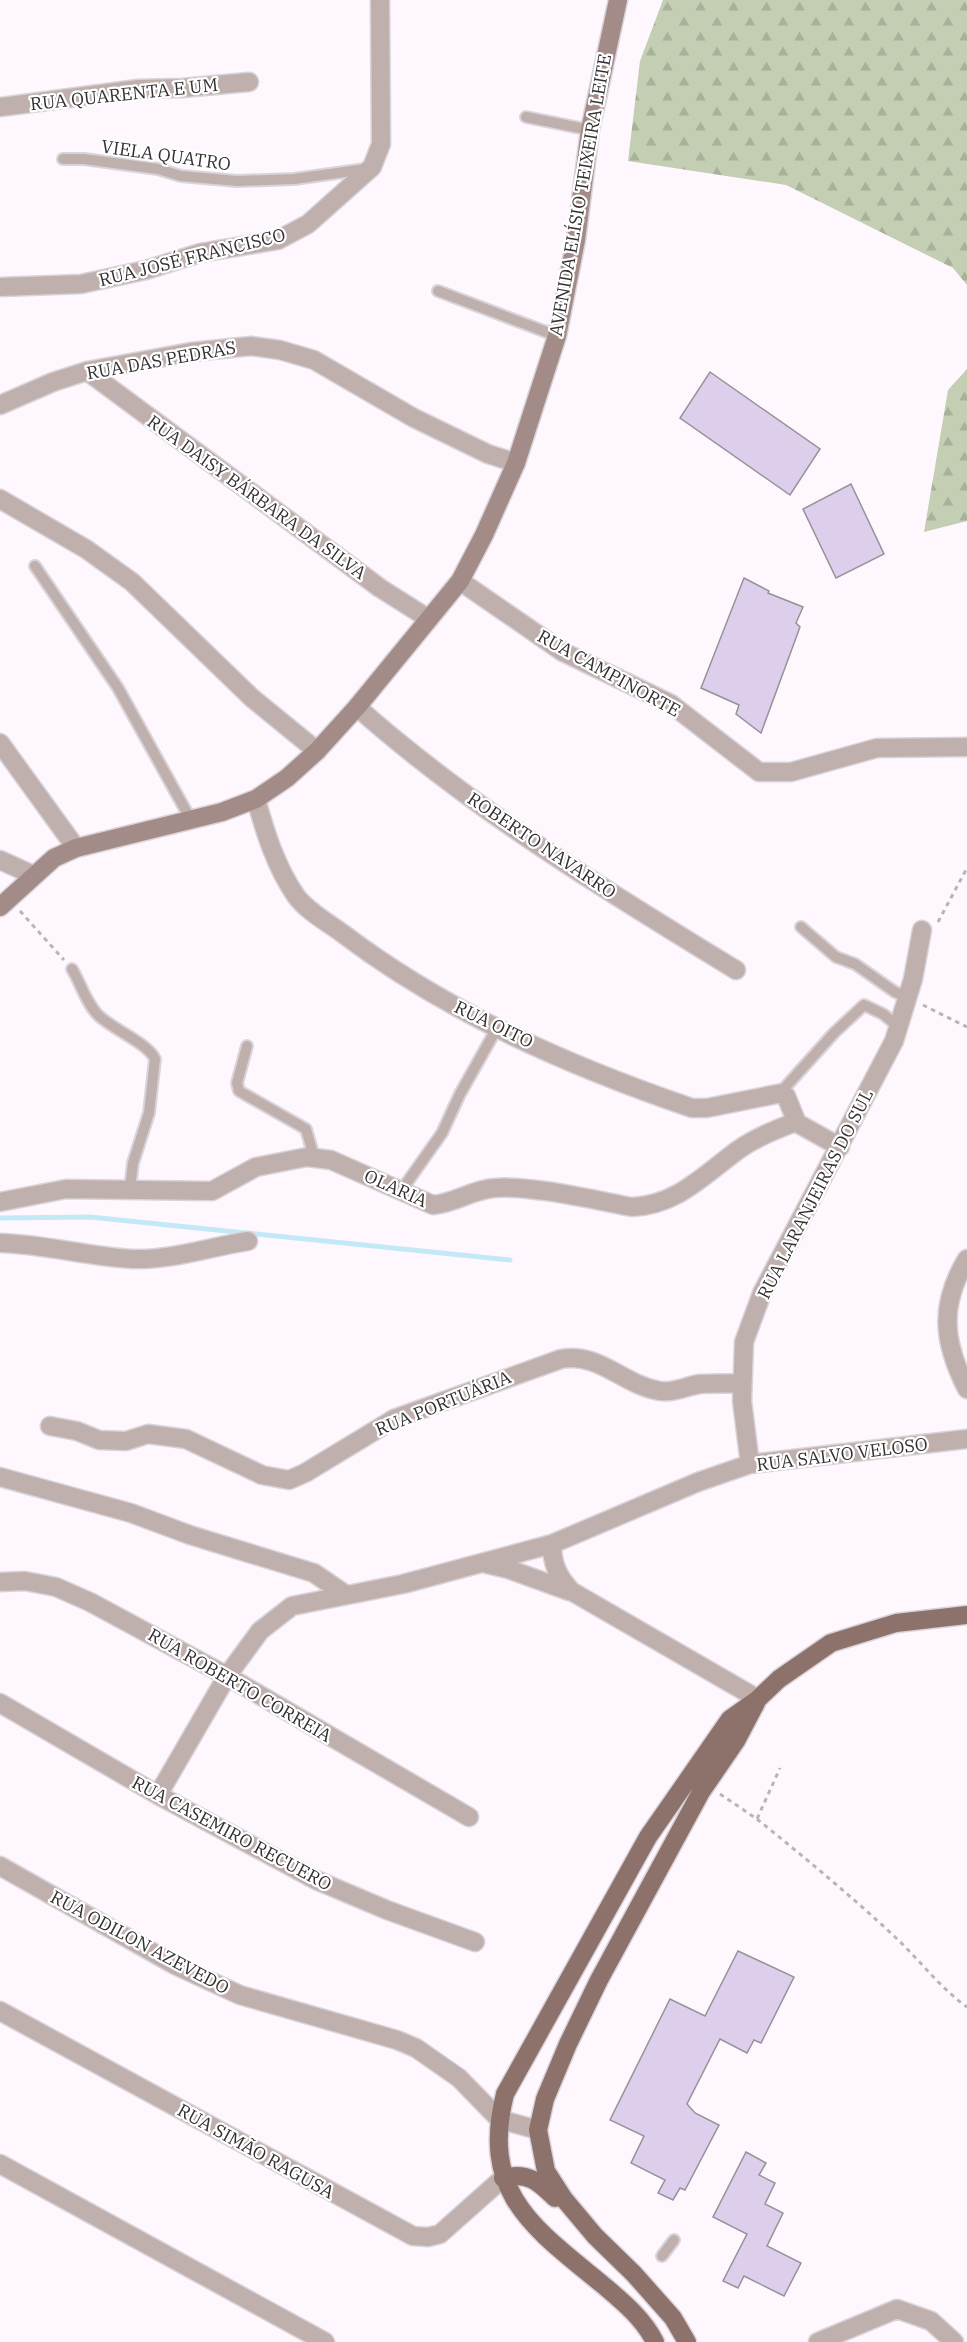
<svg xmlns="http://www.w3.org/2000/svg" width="967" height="2342" font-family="'IBM Plex Serif',serif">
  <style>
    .forest { fill: url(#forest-firs) }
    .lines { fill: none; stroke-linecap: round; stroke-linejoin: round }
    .stream { stroke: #c4e9f6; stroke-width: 5 }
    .building { fill: #ddceeb; stroke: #959298; stroke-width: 1.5 }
    .service-casing { stroke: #d9d4d9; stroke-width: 14 }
    .minor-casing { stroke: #d9d4d9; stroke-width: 21 }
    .secondary-casing { stroke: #d9d4d9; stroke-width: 21 }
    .primary-casing { stroke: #d9d4d9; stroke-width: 21 }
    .path { stroke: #b8b4b8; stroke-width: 3; stroke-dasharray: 4.5 4.5; stroke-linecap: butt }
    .service { stroke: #c0b0ad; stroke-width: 10 }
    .minor { stroke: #c0b0ad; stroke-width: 18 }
    .secondary { stroke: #a38c87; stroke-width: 18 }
    .primary { stroke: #8d726c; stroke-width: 18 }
    .labels { text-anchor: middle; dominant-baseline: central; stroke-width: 4.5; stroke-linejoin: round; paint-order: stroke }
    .street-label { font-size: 18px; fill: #323032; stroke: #fff }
  </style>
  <defs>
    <pattern id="forest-firs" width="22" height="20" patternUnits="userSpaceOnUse" patternTransform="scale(1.5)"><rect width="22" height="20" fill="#c3ceb3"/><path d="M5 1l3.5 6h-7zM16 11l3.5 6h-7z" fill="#a8b19a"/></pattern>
  </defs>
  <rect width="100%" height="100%" fill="#fef8fe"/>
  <path class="forest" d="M663 0H967V285L953 268 786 185 628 161 640 61Z
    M967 369V521L924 532 948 390Z"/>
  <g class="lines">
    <path class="stream" d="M0 1218 90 1217 510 1260"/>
  </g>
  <path class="building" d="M710 372 820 449 790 495 680 418Z
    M851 484 884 554 836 578 803 509Z
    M744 578 769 591 768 593 803 607 796 623 800 627 761 733 736 714 739 705 701 688Z
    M738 1951 794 1977 761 2043 754 2040 747 2053 720 2039 687 2104 695 2113 719 2125 685 2190 680 2188 673 2200 658 2193 665 2180 631 2163 644 2136 610 2120 670 1999 705 2016Z
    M746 2152 766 2163 759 2175 775 2183 765 2204 783 2213 767 2246 801 2263 784 2296 744 2276 738 2288 723 2281 747 2234 713 2217Z"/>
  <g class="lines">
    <defs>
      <path id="service" d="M526 117 590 130
        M63 159H84L158 169 181 176 237 181 294 179 366 169
        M438 291 557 336
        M35 566 118 688 191 820
        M801 927 836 957 855 964 895 992 908 997
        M72 969C81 984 86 1003 98 1015 112 1029 148 1043 155 1059L149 1113 133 1163 130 1188
        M247 1046 237 1083 239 1091 306 1129 314 1157
        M781 1092 834 1033 864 1005 883 1014 898 1026
        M401 1191 442 1133 460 1094 497 1028
        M662 2256 674 2240"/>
      <path id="minor" d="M0 107 138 89 182 88 249 82
        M0 287 81 284 146 270 200 253 278 240 308 224 372 167 381 144 380 0
        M87 371 380 588 429 619
        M0 405 53 382 87 371 191 352 251 346 280 350 314 360 414 418 488 454 516 463
        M0 499 86 549 132 582 252 698 317 751
        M460 581 563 652 671 704 759 772H791L877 748 967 747
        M357 707C472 809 605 890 736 970
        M0 743 76 848
        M256 799C265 832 276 867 296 896 307 911 327 922 342 933 446 1012 569 1066 692 1108H707L782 1093 786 1096 797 1123
        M0 860 33 875
        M0 1202 66 1189 212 1191 256 1167 307 1157 331 1160 433 1205C456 1203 473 1189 495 1188 531 1185 594 1200 632 1207 677 1205 704 1175 738 1150 755 1138 774 1130 793 1123H797L840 1147
        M0 1243C45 1244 89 1257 133 1259 172 1260 210 1247 248 1241
        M967 1259C939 1305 943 1342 967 1389
        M50 1426 77 1431 99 1440 126 1441 148 1434 186 1439 262 1475 289 1480 305 1473 394 1419 561 1359C600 1352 623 1385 660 1391 674 1393 686 1386 700 1384 714 1383 728 1384 742 1383
        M750 1464 742 1401 744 1342 762 1293 894 1041 913 979 922 930
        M0 1477 131 1513 190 1535 314 1573 346 1595
        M552 1544C552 1565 558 1576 571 1591L758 1699
        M487 1564 508 1569 569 1591
        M0 1582 25 1581 56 1587 90 1602 227 1676 469 1817
        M0 1703 158 1795 316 1880 387 1910 475 1942
        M158 1795 227 1676 260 1631 292 1606 403 1584 552 1544 698 1482 750 1464 967 1439
        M0 1866 175 1965 240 1995 397 2040 416 2048 459 2078 499 2119 538 2130
        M0 2011 413 2236 428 2237 440 2234 503 2178
        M0 2164 325 2342
        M818 2342 897 2309 931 2321 954 2342"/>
      <path id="secondary" d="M0 907 54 858 76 848 222 812 256 799 287 778 317 751 357 707 460 581 484 535 516 463 557 336 576 240 590 130 618 0"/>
      <path id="primary" d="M503 2178C527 2171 539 2182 555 2198
        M655 2342C643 2318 623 2302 603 2285 534 2228 480 2194 505 2094L648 1837 730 1719 758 1699 779 1679 831 1643 896 1623 967 1615
        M687 2342 673 2318 634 2274 595 2236 564 2199 546 2171 538 2130 545 2099 568 2044 599 1980 701 1792 736 1741 756 1703"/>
    </defs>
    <use href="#service" class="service-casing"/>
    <use href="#minor" class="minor-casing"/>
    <use href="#secondary" class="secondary-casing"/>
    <use href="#primary" class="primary-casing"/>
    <path class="path" d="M20 911 64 960
      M938 922 967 868
      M923 1005 967 1027
      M720 1794 757 1819 780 1768
      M757 1819C804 1857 850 1895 894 1936 919 1959 939 1987 967 2007"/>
    <use href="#service" class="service"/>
    <use href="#minor" class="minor"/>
    <use href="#secondary" class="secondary"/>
    <use href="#primary" class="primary"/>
  </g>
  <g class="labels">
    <g class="street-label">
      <text transform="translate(124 94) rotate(-6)">RUA QUARENTA E UM</text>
      <text transform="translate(166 155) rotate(8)">VIELA QUATRO</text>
      <text transform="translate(580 195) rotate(-80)">AVENIDA ELÍSIO TEIXEIRA LEITE</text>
      <text transform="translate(192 257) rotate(-14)">RUA JOSÉ FRANCISCO</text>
      <text transform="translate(161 360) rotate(-10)">RUA DAS PEDRAS</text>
      <text transform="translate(257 497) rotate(36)">RUA DAISY BÁRBARA DA SILVA</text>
      <text transform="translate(609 673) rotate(29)">RUA CAMPINORTE</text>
      <text transform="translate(542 845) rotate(34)">ROBERTO NAVARRO</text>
      <text transform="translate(494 1024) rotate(26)">RUA OITO</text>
      <text transform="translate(396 1188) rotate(24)">OLARIA</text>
      <text transform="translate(815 1194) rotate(-63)">RUA LARANJEIRAS DO SUL</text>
      <text transform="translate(443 1403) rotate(-22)">RUA PORTUÁRIA</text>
      <text transform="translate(842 1454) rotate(-7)">RUA SALVO VELOSO</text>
      <text transform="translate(240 1685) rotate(30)">RUA ROBERTO CORREIA</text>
      <text transform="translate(232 1833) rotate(28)">RUA CASEMIRO RECUERO</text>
      <text transform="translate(140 1942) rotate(28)">RUA ODILON AZEVEDO</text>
      <text transform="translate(256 2151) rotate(29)">RUA SIMÃO RAGUSA</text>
    </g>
  </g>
</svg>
